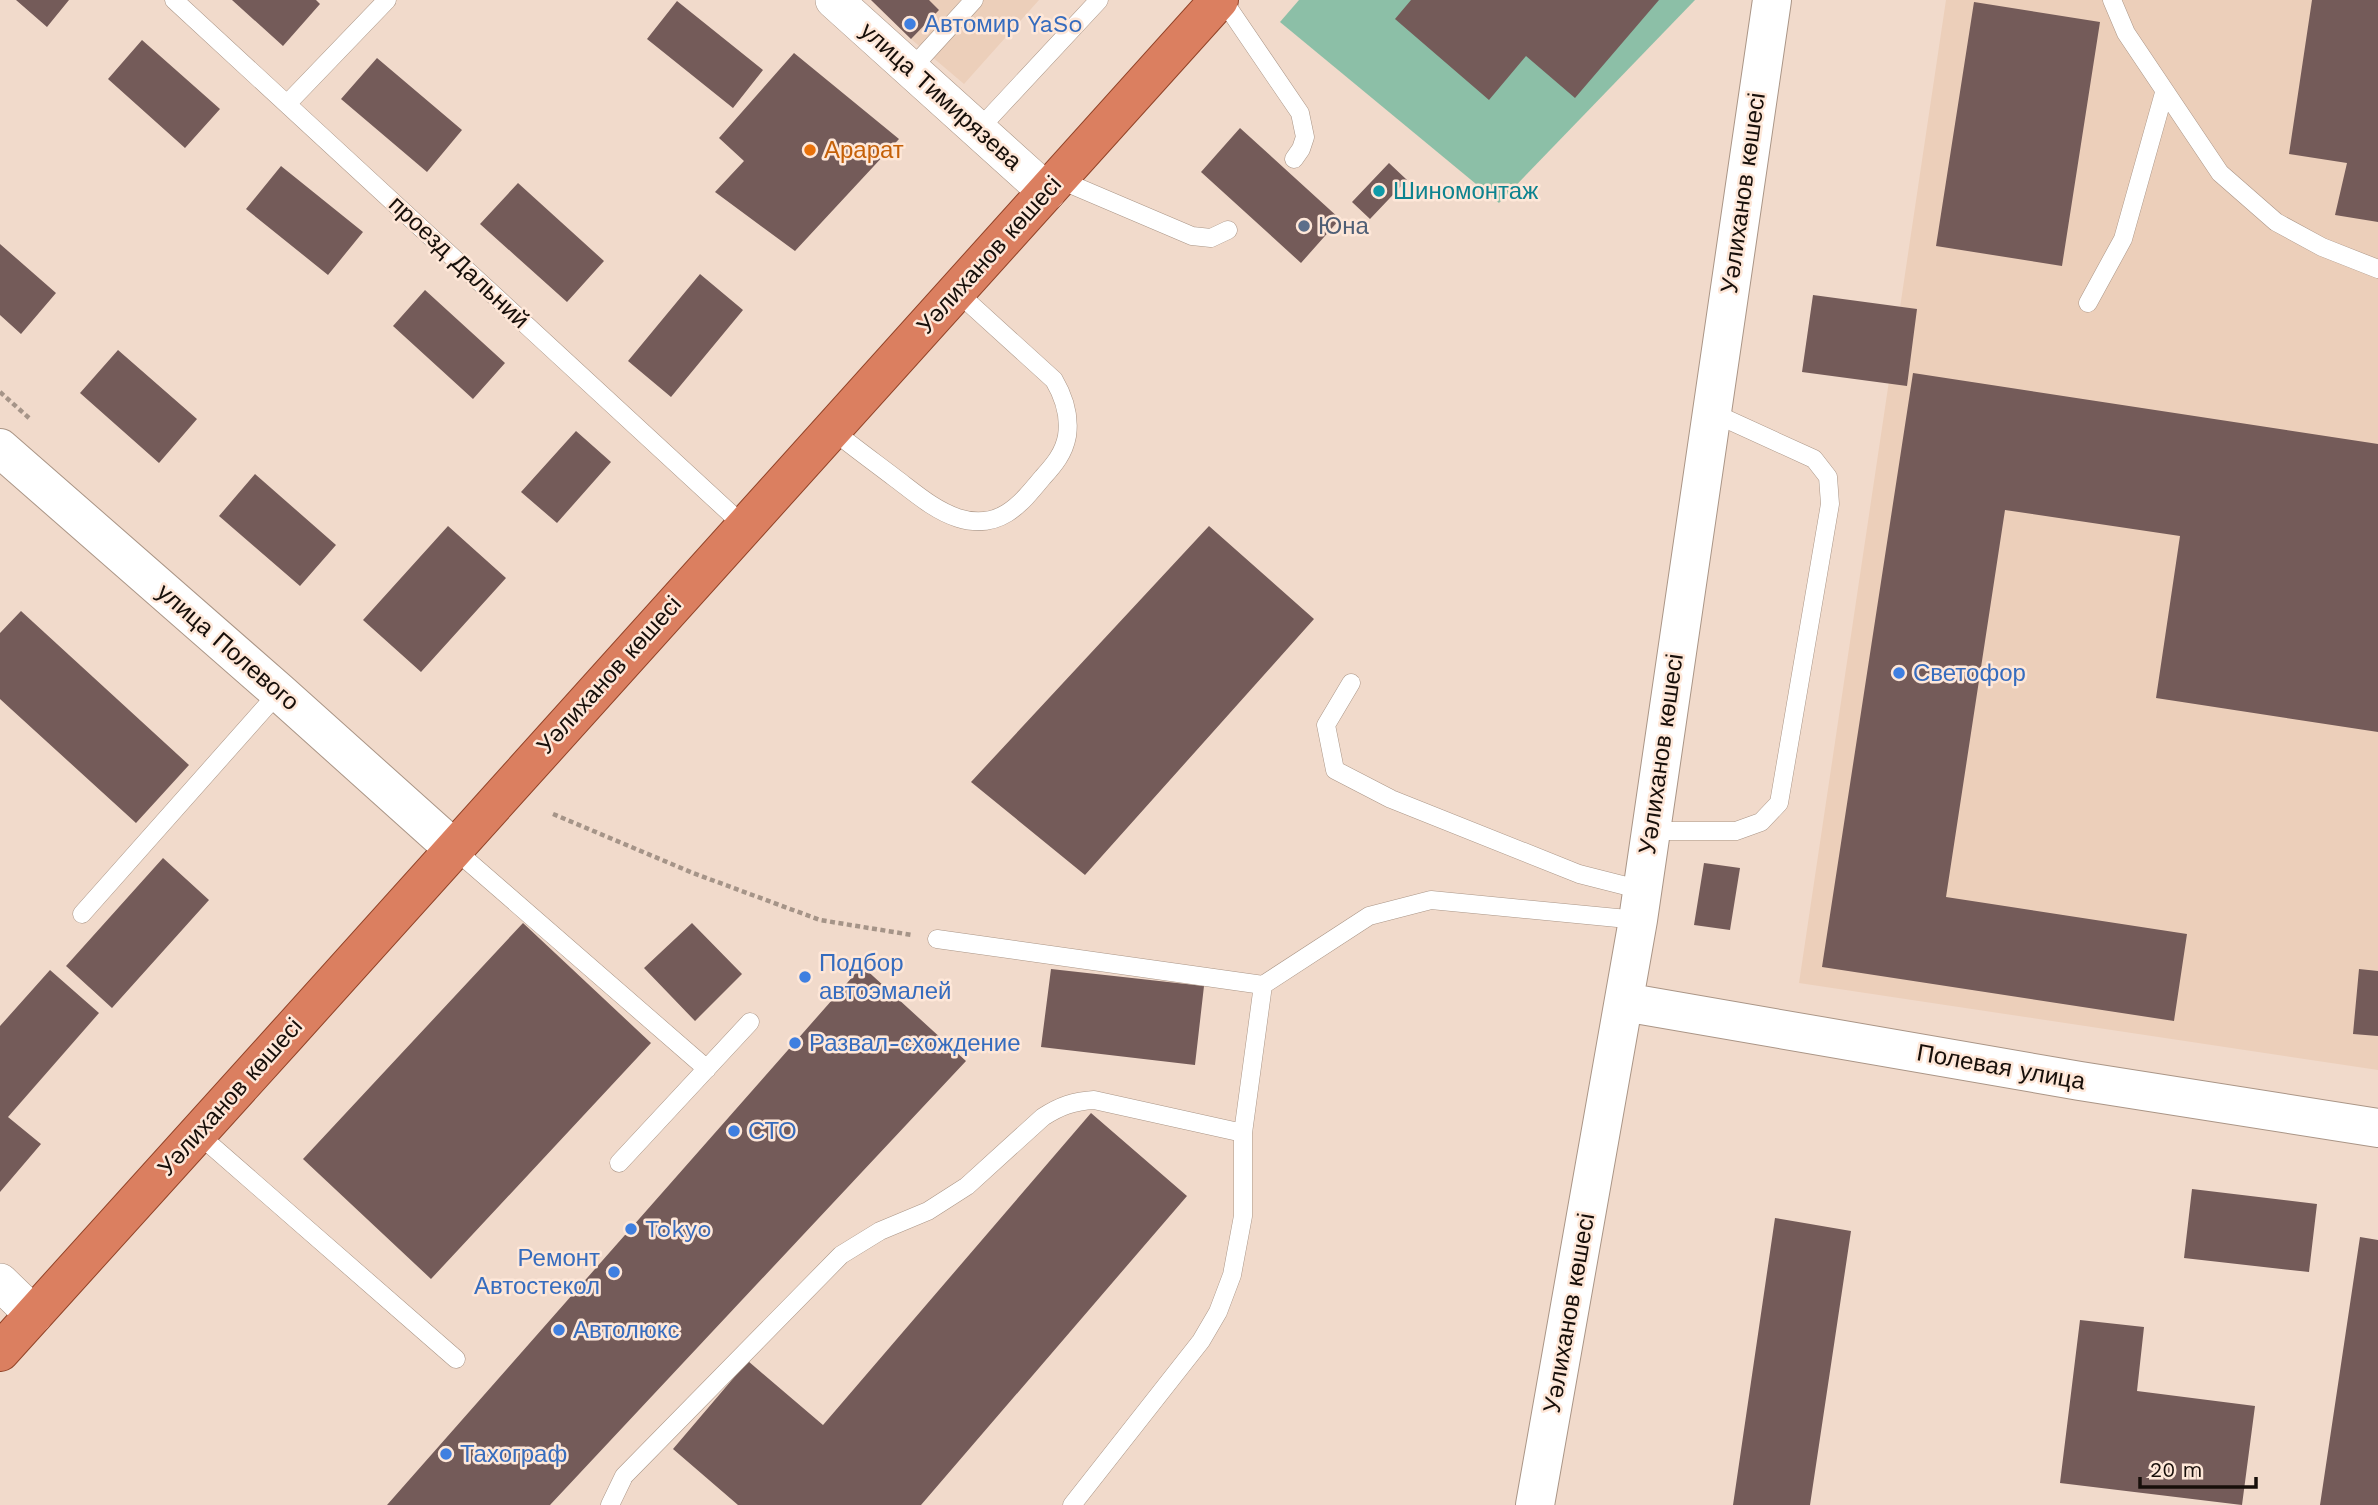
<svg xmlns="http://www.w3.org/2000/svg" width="2378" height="1505" font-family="'Work Sans',sans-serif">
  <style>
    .built { fill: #eccfba }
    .grass { fill: #8cbfa7 }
    .building { fill: #745b59 }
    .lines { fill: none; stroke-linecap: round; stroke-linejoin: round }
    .service-casing { stroke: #aa9586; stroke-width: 19 }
    .minor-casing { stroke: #aa9586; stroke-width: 38 }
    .tertiary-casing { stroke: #aa9586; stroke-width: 40 }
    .trunk-casing { stroke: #914328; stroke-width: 40 }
    .path { stroke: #a59488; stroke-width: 4.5; stroke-dasharray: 5 3.5; stroke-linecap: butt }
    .service { stroke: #fff; stroke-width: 18 }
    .minor { stroke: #fff; stroke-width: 37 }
    .tertiary { stroke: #fff; stroke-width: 38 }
    .trunk { stroke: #db7f60; stroke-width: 38 }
    .shop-dot { fill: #3f7fe0; stroke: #fee7d8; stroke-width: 2.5 }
    .food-dot { fill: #e8710a; stroke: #fee7d8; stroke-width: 2.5 }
    .culture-dot { fill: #0f9aa8; stroke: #fee7d8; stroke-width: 2.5 }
    .service-dot { fill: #5c6f8a; stroke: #fee7d8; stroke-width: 2.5 }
    .labels { text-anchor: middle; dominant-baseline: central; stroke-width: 5; stroke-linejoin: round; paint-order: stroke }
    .shop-label { font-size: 24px; fill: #366cbe; stroke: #fee7d8; text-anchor: start }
    .street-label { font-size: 24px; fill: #170f0a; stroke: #fee7d8 }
    .food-label { font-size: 24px; fill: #c56008; stroke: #fee7d8; text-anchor: start }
    .culture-label { font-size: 24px; fill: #0d838f; stroke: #fee7d8; text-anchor: start }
    .service-label { font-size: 24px; fill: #4e5e75; stroke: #fee7d8; text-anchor: start }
  </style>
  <rect width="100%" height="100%" fill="#f1dacb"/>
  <path class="built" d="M871 0H1039L964 84 911 39Z
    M1946 0H2378V1070L1799 983Z"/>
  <path class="grass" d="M1299 0H1695L1499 203 1280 22Z"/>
  <path class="building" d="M16 0H69L47 27Z
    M232 0H316L320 4 283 46Z
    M871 0H929L939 10 911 39Z
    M1411 0H1659L1575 98 1526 56 1489 100 1395 19Z
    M2312 0H2378V222L2335 215 2347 163 2289 154Z
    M677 1 763 70 733 108 647 39Z
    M1974 2 2100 22 2062 266 1936 246Z
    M142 40 220 109 185 148 108 79Z
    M794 53 899 139 795 251 715 192 744 161 719 138Z
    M377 58 462 130 427 172 341 99Z
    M1240 128 1340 219 1301 263 1201 172Z
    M1389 163 1407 180 1370 219 1352 202Z
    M281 166 363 232 328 275 246 209Z
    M518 183 604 261 567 302 480 224Z
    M0 244 56 293 21 334 0 315Z
    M700 274 743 310 671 397 628 361Z
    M425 290 505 363 473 399 393 326Z
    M1813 295 1917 309 1907 386 1802 372Z
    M118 350 197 419 159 463 80 393Z
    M1913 373 2378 444V732L2156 698 2180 536 2005 510 1946 897 2187 934 2174 1021 1822 967Z
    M576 431 611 462 557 523 521 492Z
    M255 474 336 545 300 586 219 516Z
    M448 526 506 578 421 672 363 620Z
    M1209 526 1314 619 1085 875 971 782Z
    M21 611 189 765 136 823 0 699V633Z
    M163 858 209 900 112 1008 66 966Z
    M1704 863 1740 868 1730 930 1694 925Z
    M523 923 651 1043 431 1279 303 1159Z
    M692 923 742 974 695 1021 644 968Z
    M862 966 966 1061 550 1505H387Z
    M1051 969 1204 986 1195 1065 1041 1047Z
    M2359 969 2378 971V1036L2353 1034Z
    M50 970 99 1013 8 1117 41 1144 0 1192V1026Z
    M1091 1113 1187 1196 921 1505H738L673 1449 748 1361 823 1425Z
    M2192 1189 2317 1204 2309 1272 2184 1258Z
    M1775 1218 1851 1231 1810 1505H1733Z
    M2360 1237 2378 1240V1505H2320Z
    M2080 1320 2144 1327 2137 1391 2255 1406 2242 1505 2060 1483Z"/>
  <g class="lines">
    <defs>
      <path id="service" d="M174 0 743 525
        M1223 0 1300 113 1305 137 1301 149 1294 159
        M2112 0 2126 33 2220 173 2276 222 2322 247 2378 269
        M912 68 974 0
        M287 104 387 0
        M979 129 1099 0
        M1058 179 1192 236 1211 238 1228 230
        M2088 303 2123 239 2164 93
        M831 429C852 446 874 462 895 478 915 493 934 510 958 518 999 531 1020 505 1043 477 1054 465 1064 453 1067 436 1070 416 1064 397 1054 380L956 291
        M1351 683 1326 725 1335 770 1391 799 1579 874 1642 890
        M1649 831H1736L1761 822 1779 803 1830 504 1828 477 1814 459 1711 412
        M454 849 707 1069
        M82 914 279 692
        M937 939 1263 985
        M197 1133 456 1359
        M619 1163 750 1022
        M610 1505 624 1476 841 1255 880 1231 928 1211 967 1186 1043 1117C1060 1106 1074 1101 1094 1100L1243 1133
        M1072 1505 1201 1341 1218 1312 1232 1275 1243 1216V1133L1263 985 1369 916 1431 900 1638 920"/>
      <path id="minor" d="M834 0 1047 192
        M0 1282 34 1315"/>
      <path id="tertiary" d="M0 448 279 692 454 849
        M1624 1002 2080 1081 2378 1128
        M1535 1505 1638 920 1772 0"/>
      <path id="trunk" d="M0 1352C408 903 810 449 1219 0"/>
    </defs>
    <use href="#service" class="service-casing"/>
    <use href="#minor" class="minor-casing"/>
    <use href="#tertiary" class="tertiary-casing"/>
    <use href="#trunk" class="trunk-casing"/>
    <path class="path" d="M0 392 29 418
      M553 814 693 873 820 920 912 935"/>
    <use href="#service" class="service"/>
    <use href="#minor" class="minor"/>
    <use href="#tertiary" class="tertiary"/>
    <use href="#trunk" class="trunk"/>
  </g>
  <g class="shop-dot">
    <circle cx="910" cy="24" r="7"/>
    <circle cx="1899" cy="673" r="7"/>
    <circle cx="805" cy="977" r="7"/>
    <circle cx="795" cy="1043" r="7"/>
    <circle cx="734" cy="1131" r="7"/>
    <circle cx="631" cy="1229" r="7"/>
    <circle cx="614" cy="1272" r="7"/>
    <circle cx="559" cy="1330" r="7"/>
    <circle cx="446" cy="1454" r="7"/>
  </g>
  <circle class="food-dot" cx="810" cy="150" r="7"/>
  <circle class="culture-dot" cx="1379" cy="191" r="7"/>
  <circle class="service-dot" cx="1304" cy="226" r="7"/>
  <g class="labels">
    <g class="shop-label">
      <text x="924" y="24">Автомир YaSo</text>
      <text x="1913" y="673">Светофор</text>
      <text x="819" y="963">Подбор<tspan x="819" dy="28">автоэмалей</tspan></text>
      <text x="809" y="1043">Развал-схождение</text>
      <text x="748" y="1131">СТО</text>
      <text x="645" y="1229">Tokyo</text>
      <text x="600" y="1258" text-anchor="end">Ремонт<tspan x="600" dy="28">Автостекол</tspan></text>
      <text x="573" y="1330">Автолюкс</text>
      <text x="460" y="1454">Тахограф</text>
    </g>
    <g class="street-label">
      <text transform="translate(941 96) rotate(42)">улица Тимирязева</text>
      <text transform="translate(1743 193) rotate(-82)">Уәлиханов көшесі</text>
      <text transform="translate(989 255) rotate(-48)">Уәлиханов көшесі</text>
      <text transform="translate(459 262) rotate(43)">проезд Дальний</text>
      <text transform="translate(228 647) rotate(41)">улица Полевого</text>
      <text transform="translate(609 675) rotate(-48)">Уәлиханов көшесі</text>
      <text transform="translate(1661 754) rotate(-82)">Уәлиханов көшесі</text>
      <text transform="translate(2001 1067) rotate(10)">Полевая улица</text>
      <text transform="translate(230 1097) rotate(-48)">Уәлиханов көшесі</text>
      <text transform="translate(1569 1313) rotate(-80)">Уәлиханов көшесі</text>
    </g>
    <g class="food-label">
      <text x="824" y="150">Арарат</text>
    </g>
    <g class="culture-label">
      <text x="1393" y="191">Шиномонтаж</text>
    </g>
    <g class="service-label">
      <text x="1318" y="226">Юна</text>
    </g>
  </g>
  <path d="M2140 1477v10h116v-10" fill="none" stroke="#170f0a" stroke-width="3.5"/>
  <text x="2150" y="1477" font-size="21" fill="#170f0a" stroke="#fee7d8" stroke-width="5" paint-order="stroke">20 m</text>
</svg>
